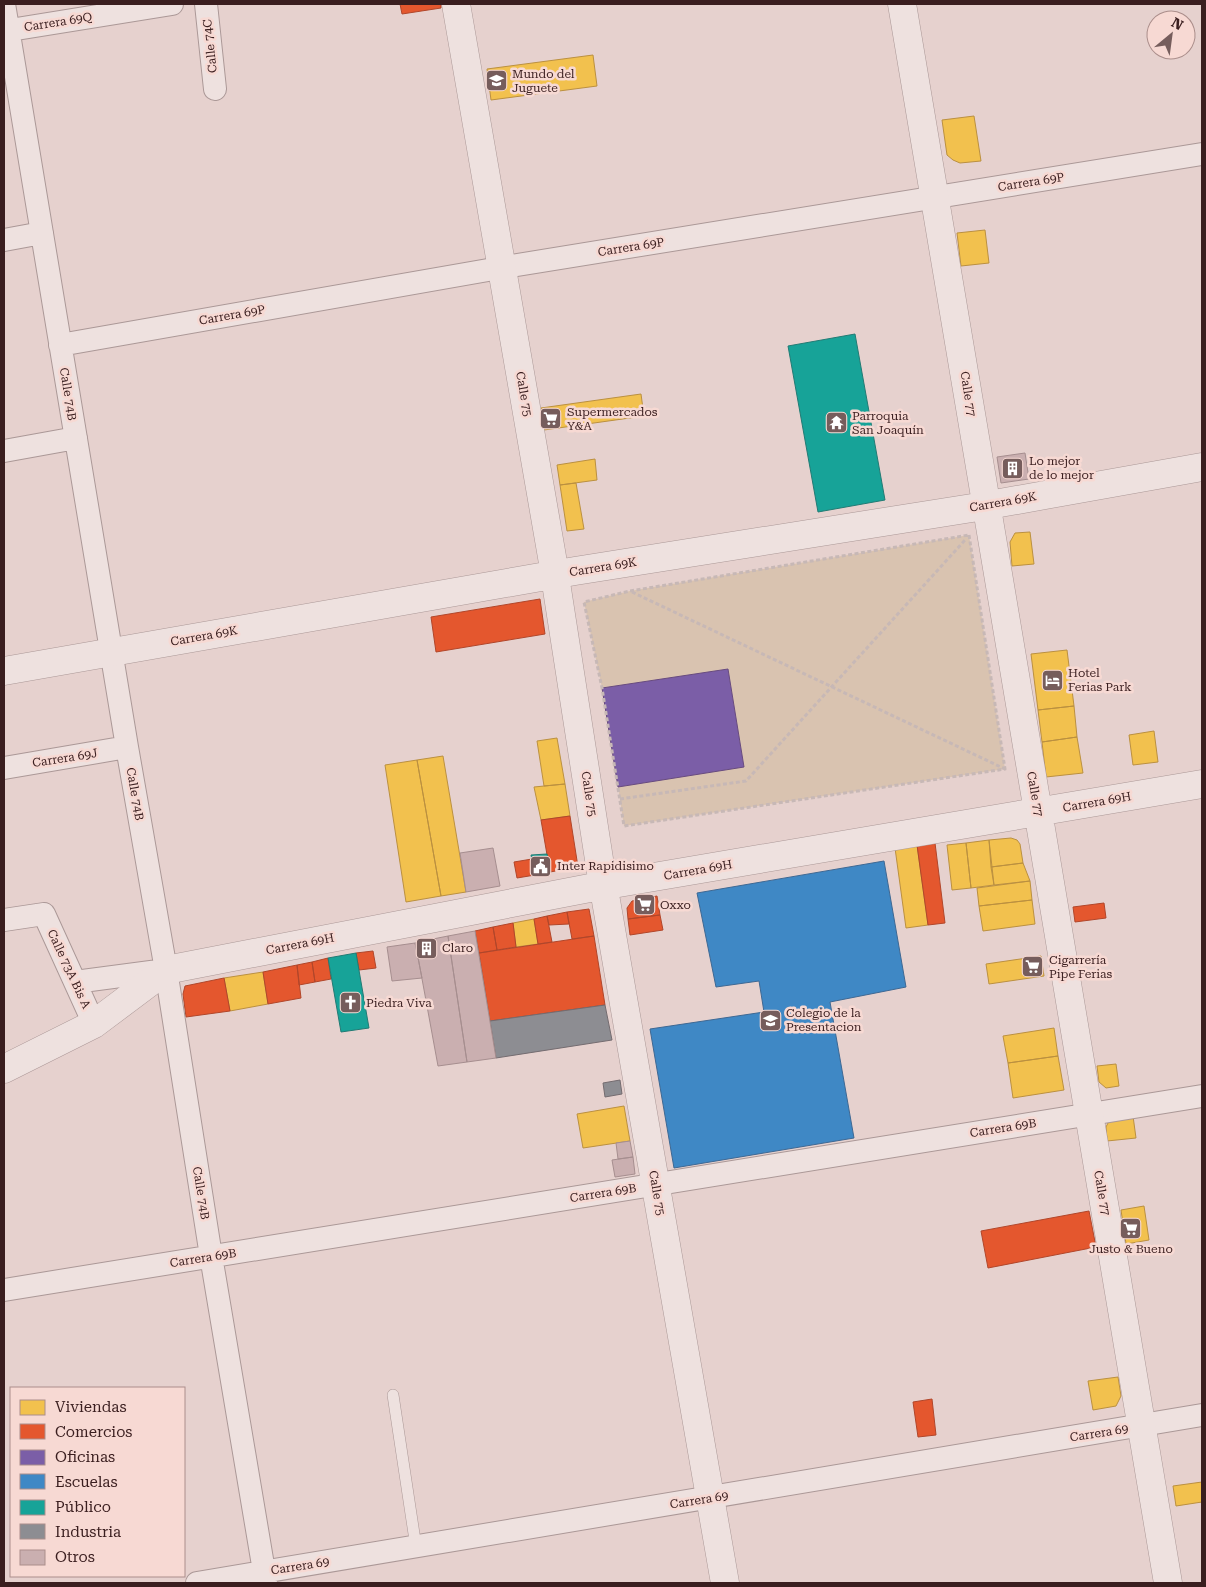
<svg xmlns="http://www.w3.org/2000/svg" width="1206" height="1587" font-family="'Roboto Serif',serif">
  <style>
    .green { fill: #d9c3b0 }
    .homes { fill: #f2c14e; stroke: #bb9040 }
    .shops { fill: #e4572e; stroke: #b1462a }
    .offices { fill: #7b5ea7; stroke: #684b7e }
    .schools { fill: #3f88c5; stroke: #3e6893 }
    .public { fill: #17a398; stroke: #227b74 }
    .industry { fill: #8d8d92; stroke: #746c70 }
    .building { fill: #caafb0; stroke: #a68e8f }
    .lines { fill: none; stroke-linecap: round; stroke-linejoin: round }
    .service-casing { stroke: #ab9897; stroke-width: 12 }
    .minor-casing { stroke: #ab9897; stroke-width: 24 }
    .tertiary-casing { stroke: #ab9897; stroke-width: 29 }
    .path { stroke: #c7b8b6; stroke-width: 3; stroke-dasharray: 4 2.5; stroke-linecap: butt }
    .service { stroke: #eee1df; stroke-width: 11 }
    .minor { stroke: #eee1df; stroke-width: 22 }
    .tertiary { stroke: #eee1df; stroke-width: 28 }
    .labels { text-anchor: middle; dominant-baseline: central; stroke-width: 5; stroke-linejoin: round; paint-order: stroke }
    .street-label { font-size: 12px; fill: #3a1e1f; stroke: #f7d9d3 }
    .poi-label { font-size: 12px; fill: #3a1e1f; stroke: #f7d9d3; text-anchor: start }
  </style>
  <rect width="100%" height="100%" fill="#e6d1ce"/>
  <path class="green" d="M969 535 1005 769 624 826 618 787 744 767 728 669 602 688 584 602 630 591Z"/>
  <path class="homes" d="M593 55 597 86 491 100 487 69Z
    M974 116 981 161 960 163 953 160 947 155 942 120Z
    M985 230 989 263 961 266 957 233Z
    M641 394 644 416 544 430 541 408Z
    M595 459 597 480 560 485 557 465Z
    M576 483 584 529 567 531 560 485Z
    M1030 532 1034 564 1012 566 1010 542 1015 533Z
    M1067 650 1074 706 1038 710 1031 654Z
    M1074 706 1077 737 1042 742 1038 710Z
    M1154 731 1158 762 1133 765 1129 735Z
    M1077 737 1083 773 1046 777 1042 742Z
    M557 738 565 784 544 786 537 741Z
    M443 756 466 892 441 896 417 760Z
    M417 760 441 896 406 902 385 765Z
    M565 784 570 816 541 820 534 787Z
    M1011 838 1017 840 1020 844 1023 863 991 867 989 840Z
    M989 840 994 885 971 888 966 843Z
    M966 843 971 888 952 890 947 845Z
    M917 845 928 925 906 928 895 848Z
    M1023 863 1030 881 994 885 991 867Z
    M1030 881 1032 900 979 906 977 888Z
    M1032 900 1035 924 983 931 979 906Z
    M534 919 538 944 516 947 513 923Z
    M1041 956 1044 976 989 984 986 964Z
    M263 972 268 1004 230 1011 224 978Z
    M1054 1028 1058 1056 1008 1063 1003 1036Z
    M1058 1056 1064 1090 1013 1098 1008 1063Z
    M1116 1064 1119 1086 1106 1088 1099 1082 1097 1066Z
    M624 1106 630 1141 583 1148 577 1114Z
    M1133 1116 1136 1138 1107 1141 1106 1127 1110 1119Z
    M1144 1206 1149 1240 1126 1244 1121 1210Z
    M1118 1377 1121 1396 1116 1406 1093 1410 1088 1381Z
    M1202 1482V1502L1176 1506 1173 1486Z"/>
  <path class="shops" d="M400 4H441V8L402 14Z
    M540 599 545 634 436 652 431 617Z
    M570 816 578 867 550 872 541 820Z
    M935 843 945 923 928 925 917 845Z
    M532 859 535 875 517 878 514 862Z
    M657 896 660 915 628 919 627 908 632 901Z
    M1104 903 1106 918 1075 922 1073 907Z
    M589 909 594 936 572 939 567 912Z
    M567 912 569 924 549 925 547 916Z
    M660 915 663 930 630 935 628 919Z
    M547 916 552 942 538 944 534 919Z
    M513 923 516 947 497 950 493 927Z
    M493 927 497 950 479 953 475 931Z
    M594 936 605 1005 490 1021 479 953Z
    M373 951 376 968 359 970 356 953Z
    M328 958 331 979 315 982 312 962Z
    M312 962 315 982 299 985 297 965Z
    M297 965 301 998 268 1004 263 972Z
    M224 978 230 1011 186 1017 183 994 185 986Z
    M1089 1211 1096 1247 988 1268 981 1231Z
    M932 1399 936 1435 918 1437 913 1402Z"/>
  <path class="offices" d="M728 669 744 767 618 787 602 688Z"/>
  <path class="schools" d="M884 861 906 987 830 1002 854 1138 674 1168 650 1029 764 1012 759 981 716 987 697 893Z"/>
  <path class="public" d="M855 334 885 500 818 512 788 346Z
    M547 854 550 872 535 875 531 855Z
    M356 953 369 1028 341 1032 328 958Z"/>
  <path class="industry" d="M605 1005 612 1040 496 1058 490 1021Z
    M620 1080 622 1094 605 1097 603 1083Z"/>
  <path class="building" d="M1025 453 1029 479 1001 483 997 457Z
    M493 848 500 886 466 892 460 853Z
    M475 931 496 1058 467 1062 448 936Z
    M448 936 467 1062 438 1066 418 957 436 954 433 939Z
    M433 939 436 954 418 957 415 943Z
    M415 943 422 978 392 981 387 947Z
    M630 1141 633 1157 618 1159 616 1143Z
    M633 1157 635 1174 615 1177 612 1160Z"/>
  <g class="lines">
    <defs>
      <path id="service" d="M393 1395 416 1547"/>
      <path id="minor" d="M4 4 127 747 166 970 211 1256 266 1583
        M206 4 215 89
        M4 31 172 4
        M4 240 42 233
        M60 345 511 266 1202 154
        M4 451 76 438
        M4 768 127 747
        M4 920 44 914 94 1024
        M75 982 166 970
        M4 1290 1202 1096
        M197 1583 1202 1415"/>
      <path id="tertiary" d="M456 4 552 557 601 872 725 1583
        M902 4 1168 1583
        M4 671 575 571 972 508 1202 467
        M4 1069 94 1024 166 970 595 887 1202 784"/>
    </defs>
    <use href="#service" class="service-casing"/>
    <use href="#minor" class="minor-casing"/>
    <use href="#tertiary" class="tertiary-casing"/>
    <path class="path" d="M969 535 1005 769 624 826 602 688 584 602 630 591Z
      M632 592 1005 769
      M620 799 746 781 966 539"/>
    <use href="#service" class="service"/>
    <use href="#minor" class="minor"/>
    <use href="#tertiary" class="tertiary"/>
  </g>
  <defs>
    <symbol id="school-square" viewBox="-11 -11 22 22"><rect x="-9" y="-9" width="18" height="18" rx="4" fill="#765d5c" stroke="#f7d9d3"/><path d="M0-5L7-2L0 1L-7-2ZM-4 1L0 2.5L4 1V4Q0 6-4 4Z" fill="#fff"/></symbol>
    <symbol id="supermarket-square" viewBox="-11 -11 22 22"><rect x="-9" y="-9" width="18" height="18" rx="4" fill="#765d5c" stroke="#f7d9d3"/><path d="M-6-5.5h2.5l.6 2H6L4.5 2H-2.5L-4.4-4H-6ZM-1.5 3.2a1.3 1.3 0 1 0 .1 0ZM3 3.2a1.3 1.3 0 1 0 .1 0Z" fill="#fff"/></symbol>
    <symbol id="temple-square" viewBox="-11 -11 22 22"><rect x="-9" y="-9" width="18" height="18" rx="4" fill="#765d5c" stroke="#f7d9d3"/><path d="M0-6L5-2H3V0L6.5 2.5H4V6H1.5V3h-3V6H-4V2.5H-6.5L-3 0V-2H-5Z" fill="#fff"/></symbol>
    <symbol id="building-square" viewBox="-11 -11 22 22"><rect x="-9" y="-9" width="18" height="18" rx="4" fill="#765d5c" stroke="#f7d9d3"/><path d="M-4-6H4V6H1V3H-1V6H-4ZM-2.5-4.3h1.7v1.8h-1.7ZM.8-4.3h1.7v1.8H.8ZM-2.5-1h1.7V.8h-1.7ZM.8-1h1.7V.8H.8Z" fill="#fff"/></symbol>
    <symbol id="hotel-square" viewBox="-11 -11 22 22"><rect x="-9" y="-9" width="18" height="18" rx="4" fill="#765d5c" stroke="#f7d9d3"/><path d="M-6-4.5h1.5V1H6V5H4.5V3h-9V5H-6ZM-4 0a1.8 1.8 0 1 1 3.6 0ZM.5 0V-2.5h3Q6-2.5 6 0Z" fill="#fff"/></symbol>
    <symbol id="civic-square" viewBox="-11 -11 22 22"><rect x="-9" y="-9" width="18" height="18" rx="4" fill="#765d5c" stroke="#f7d9d3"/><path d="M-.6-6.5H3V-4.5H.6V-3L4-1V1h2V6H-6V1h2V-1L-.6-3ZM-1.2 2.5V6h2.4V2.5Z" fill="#fff"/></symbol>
    <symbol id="church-square" viewBox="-11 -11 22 22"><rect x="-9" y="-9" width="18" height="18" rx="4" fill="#765d5c" stroke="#f7d9d3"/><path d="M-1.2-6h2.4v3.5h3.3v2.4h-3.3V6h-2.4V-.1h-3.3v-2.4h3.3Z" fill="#fff"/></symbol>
  </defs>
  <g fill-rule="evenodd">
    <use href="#school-square" x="484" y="68" width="25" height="25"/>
    <use href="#supermarket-square" x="538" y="406" width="25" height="25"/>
    <use href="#temple-square" x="824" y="410" width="25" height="25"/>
    <use href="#building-square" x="1000" y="456" width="25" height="25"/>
    <use href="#hotel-square" x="1040" y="668" width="25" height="25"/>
    <use href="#civic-square" x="528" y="854" width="25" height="25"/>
    <use href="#supermarket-square" x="632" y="892" width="25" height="25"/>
    <use href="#building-square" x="414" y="936" width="25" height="25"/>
    <use href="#supermarket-square" x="1020" y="954" width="25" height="25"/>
    <use href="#church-square" x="338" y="990" width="25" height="25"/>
    <use href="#school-square" x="758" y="1008" width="25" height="25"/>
    <use href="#supermarket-square" x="1118" y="1216" width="25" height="25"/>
  </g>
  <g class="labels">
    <g class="street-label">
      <text transform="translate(58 22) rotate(-9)">Carrera 69Q</text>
      <text transform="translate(210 46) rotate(-96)">Calle 74C</text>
      <text transform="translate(1031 182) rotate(-9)">Carrera 69P</text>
      <text transform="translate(631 247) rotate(-9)">Carrera 69P</text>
      <text transform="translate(232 315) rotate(-10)">Carrera 69P</text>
      <text transform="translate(68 394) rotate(81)">Calle 74B</text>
      <text transform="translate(524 394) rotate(80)">Calle 75</text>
      <text transform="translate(968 394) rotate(81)">Calle 77</text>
      <text transform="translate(1003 502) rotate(-10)">Carrera 69K</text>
      <text transform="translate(603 567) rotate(-9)">Carrera 69K</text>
      <text transform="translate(204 636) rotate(-10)">Carrera 69K</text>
      <text transform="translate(65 758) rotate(-9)">Carrera 69J</text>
      <text transform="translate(135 794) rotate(80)">Calle 74B</text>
      <text transform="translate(589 794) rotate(81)">Calle 75</text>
      <text transform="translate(1035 794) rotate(80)">Calle 77</text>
      <text transform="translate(1097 802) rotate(-10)">Carrera 69H</text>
      <text transform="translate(698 870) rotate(-10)">Carrera 69H</text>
      <text transform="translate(300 944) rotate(-11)">Carrera 69H</text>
      <text transform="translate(69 969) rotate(65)">Calle 73A Bis A</text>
      <text transform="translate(1003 1128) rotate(-9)">Carrera 69B</text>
      <text transform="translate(201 1193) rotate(81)">Calle 74B</text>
      <text transform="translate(603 1193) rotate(-9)">Carrera 69B</text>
      <text transform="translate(657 1193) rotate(80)">Calle 75</text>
      <text transform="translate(1102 1193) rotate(80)">Calle 77</text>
      <text transform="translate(203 1258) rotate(-9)">Carrera 69B</text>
      <text transform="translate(1099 1433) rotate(-9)">Carrera 69</text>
      <text transform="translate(699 1500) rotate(-9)">Carrera 69</text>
      <text transform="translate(300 1566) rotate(-9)">Carrera 69</text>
    </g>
    <g class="poi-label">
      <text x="512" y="74">Mundo del<tspan x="512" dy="14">Juguete</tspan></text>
      <text x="567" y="412">Supermercados<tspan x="567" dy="14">Y&amp;A</tspan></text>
      <text x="852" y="416">Parroquia<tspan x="852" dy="14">San Joaquín</tspan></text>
      <text x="1029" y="461">Lo mejor<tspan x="1029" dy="14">de lo mejor</tspan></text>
      <text x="1068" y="673">Hotel<tspan x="1068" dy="14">Ferias Park</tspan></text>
      <text x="557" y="866">Inter Rapidisimo</text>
      <text x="660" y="905">Oxxo</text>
      <text x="442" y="948">Claro</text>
      <text x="1049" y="960">Cigarrería<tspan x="1049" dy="14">Pipe Ferias</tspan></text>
      <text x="366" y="1003">Piedra Viva</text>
      <text x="786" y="1013">Colegio de la<tspan x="786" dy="14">Presentacion</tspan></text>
      <text x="1131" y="1249" text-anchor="middle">Justo &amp; Bueno</text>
    </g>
  </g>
  <rect width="1206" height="1587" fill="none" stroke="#3a1e1f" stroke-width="10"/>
  <rect x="10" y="1387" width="175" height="190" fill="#f7d9d3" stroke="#ab8e8b"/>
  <rect x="20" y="1400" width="25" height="15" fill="#f2c14e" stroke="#ab8e8b"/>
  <text x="55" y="1412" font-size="15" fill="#3a1e1f">Viviendas</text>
  <rect x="20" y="1424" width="25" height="15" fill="#e4572e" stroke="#ab8e8b"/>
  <text x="55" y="1437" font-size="15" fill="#3a1e1f">Comercios</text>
  <rect x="20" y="1450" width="25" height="15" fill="#7b5ea7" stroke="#ab8e8b"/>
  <text x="55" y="1462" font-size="15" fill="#3a1e1f">Oficinas</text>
  <rect x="20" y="1474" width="25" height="15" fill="#3f88c5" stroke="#ab8e8b"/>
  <text x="55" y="1487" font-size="15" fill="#3a1e1f">Escuelas</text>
  <rect x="20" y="1500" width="25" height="15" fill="#17a398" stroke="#ab8e8b"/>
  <text x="55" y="1512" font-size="15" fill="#3a1e1f">Público</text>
  <rect x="20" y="1524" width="25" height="15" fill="#8d8d92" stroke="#ab8e8b"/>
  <text x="55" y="1537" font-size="15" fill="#3a1e1f">Industria</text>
  <rect x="20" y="1550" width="25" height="15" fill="#caafb0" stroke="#ab8e8b"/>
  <text x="55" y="1562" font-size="15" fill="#3a1e1f">Otros</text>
  <g transform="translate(1171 35) rotate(29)"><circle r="24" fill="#f7d9d3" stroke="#ab8e8b"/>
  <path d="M0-4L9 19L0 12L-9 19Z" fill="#765d5c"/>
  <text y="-8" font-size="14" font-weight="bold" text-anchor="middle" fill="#3a1e1f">N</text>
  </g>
</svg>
